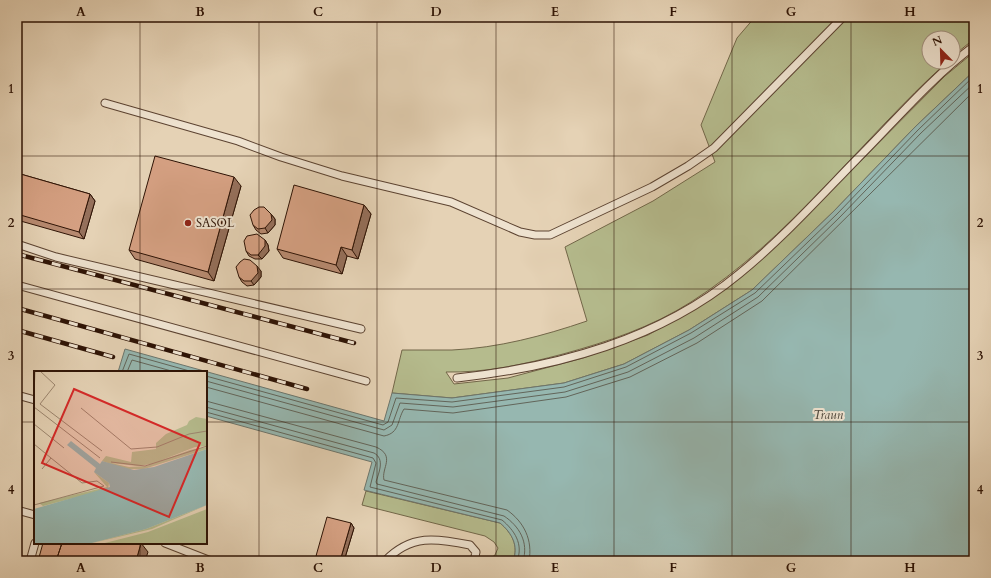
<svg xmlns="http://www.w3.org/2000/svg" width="991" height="578" font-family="Cardo,serif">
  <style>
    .green { fill: #b5bb8d; stroke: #726749 }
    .water { fill: #96b7b0; stroke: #6c756c }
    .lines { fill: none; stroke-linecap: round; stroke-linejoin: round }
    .shore { stroke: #62655a; stroke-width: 1 }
    .lane-casing { stroke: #5c4331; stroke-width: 9 }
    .lane { stroke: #eee2cf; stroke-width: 7 }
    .rail-casing { stroke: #2e1305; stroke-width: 4.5 }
    .rail { stroke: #eee2cf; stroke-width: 3; stroke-dasharray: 9; stroke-linecap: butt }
    .wall { fill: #b78a70; stroke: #2e1305 }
    .shaded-wall { fill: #95705b; stroke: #2e1305 }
    .building { fill: #d5a082; stroke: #2e1305 }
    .grid { fill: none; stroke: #2e1305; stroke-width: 1; stroke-opacity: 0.55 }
    .poi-dot { fill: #8f2418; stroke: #eee2cf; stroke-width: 1.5 }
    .labels { text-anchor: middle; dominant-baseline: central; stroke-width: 4; stroke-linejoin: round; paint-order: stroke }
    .poi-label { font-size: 12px; fill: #2e1305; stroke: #eee2cf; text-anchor: start }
    .water-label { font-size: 13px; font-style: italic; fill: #524c41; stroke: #eee2cf }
    .inset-road { fill: none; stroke: #9c866f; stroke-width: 1 }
    .view { fill: #d62828; fill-opacity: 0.15; stroke: #d62828; stroke-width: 2 }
    .inset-edge { fill: none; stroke: #2e1305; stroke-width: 2 }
    .neatline { fill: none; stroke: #2e1305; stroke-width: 1.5 }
    .grid-label { font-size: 13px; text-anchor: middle; font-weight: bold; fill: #2e1305 }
  </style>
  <rect width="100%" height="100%" fill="#e5d2b5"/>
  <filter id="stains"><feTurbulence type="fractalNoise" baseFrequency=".005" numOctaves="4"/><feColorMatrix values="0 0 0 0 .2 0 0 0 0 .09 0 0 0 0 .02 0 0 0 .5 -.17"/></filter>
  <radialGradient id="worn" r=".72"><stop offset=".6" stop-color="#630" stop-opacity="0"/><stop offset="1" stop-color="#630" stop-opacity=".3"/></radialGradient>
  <path class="green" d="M755 17H974V39L953 56V38H929V62H947C860 141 790 239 691 302 652 327 607 342 563 354 525 364 486 373 446 372L454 384 508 378 583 358 648 335 700 306 751 269 806 216 945 76 974 52V71L915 127 834 211 752 290 689 330 624 364 564 383 452 398 392 393 402 350C419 350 435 350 452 350 498 348 543 336 587 321L565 247 653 201 715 162 701 125 737 38Z
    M366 491 500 523C512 533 519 546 513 561H487L495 555 498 548 494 542 485 536 362 505Z"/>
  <path class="water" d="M974 71V561H513C519 546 512 533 500 523L364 490 372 462 206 416V372H118L125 349 384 421 392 393 452 398 564 383 624 364 689 330 752 290 834 211 915 127Z"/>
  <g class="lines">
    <path class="shore" d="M122 372 129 354 193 372
      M127 372 132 360 175 372
      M206 376 383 425 388 422 396 398 452 402 564 387 626 367 691 333 755 293 837 214 918 130 974 76
      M206 381 384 430 392 425 400 403 453 407 565 392 628 372 694 338 758 297 840 217 921 133 974 83
      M206 387 384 436C400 433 397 420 404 409L453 413 566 397 630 377 697 343 762 301 974 91
      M206 401 376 447C396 456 381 468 384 480L507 510C524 522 533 540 529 561
      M206 407 374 453C385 459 379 472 376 482L377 484 504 516C519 526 529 542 523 561
      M206 412 373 458 376 463 370 487 502 520C514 530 524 544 517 561"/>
    <defs>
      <path id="lane" d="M105 103 238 141 281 157 342 176 451 202 520 232 535 235H550L652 187 688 166 714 148 843 17
        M17 244 56 257 361 329
        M17 285 366 381
        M457 378C557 367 659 340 739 274 782 239 819 198 857 159 895 121 931 78 974 46
        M17 395 35 400
        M17 510 35 515
        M165 543 211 561
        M30 561 35 543
        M385 561C411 534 436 538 470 545L476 552 474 561"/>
    </defs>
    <use href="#lane" class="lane-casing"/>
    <use href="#lane" class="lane"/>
    <defs>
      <path id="rail" d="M17 254 354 343
        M17 308 307 389
        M17 330 113 357"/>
    </defs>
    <use href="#rail" class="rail-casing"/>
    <use href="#rail" class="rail"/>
  </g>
  <path class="wall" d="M17 173 90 194 95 201 84 239 17 220Z
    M241 186 214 281 135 259 129 250Z
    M364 205 371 214 358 259 347 256 342 274 283 258 277 249Z
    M271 214 275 219V225L268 233 261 234 256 230 253 225Z
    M265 240 268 245 269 251 262 259H255L249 256 246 251Z
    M261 271V277L254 285 247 286 242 282 239 277Z
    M351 523 354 528 344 561H319L316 556Z"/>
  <path class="shaded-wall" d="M234 177 241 186 214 281 208 272Z
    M90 194 95 201 84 239 79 232Z
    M364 205 371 214 358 259 352 250Z
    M271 214 275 219V225L268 233 265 228Z
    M265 240 268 245 269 251 262 259 258 255Z
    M341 247 347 256 342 274 336 265Z
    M257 266 261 271V277L254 285 251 281Z
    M351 523 354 528 344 561H340Z
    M141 543 148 552 145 561H136Z"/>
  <path class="building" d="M155 156 234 177 208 272 129 250Z
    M17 173 90 194 79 232 17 214Z
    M294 185 364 205 352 250 341 247 336 265 277 249Z
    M259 207H264L271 214 272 220 265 228 258 229 253 225 250 215 254 210Z
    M257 234 265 240V246L258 255H251L246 251 244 241 247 236Z
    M244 259 250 260 257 266 258 273 251 281H244L239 277 236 267 240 262Z
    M327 517 351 523 340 561H332L316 556Z
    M43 543H62L56 561H38Z
    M62 543H141L136 561H56Z
    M141 558 151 561H140Z"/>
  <path class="grid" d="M140 17V372M259 17V561M377 17V561M496 17V561M614 17V561M732 17V561M851 17V561M17 156H974M17 289H974M17 422H35M206 422H974M140 543V561"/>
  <circle class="poi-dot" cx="188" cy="223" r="4"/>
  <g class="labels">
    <g class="poi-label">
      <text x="196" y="223">SASOL</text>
    </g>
    <g class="water-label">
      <text x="828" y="415">Traun</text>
    </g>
  </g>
  <g transform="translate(34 371)">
    <rect width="173" height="173" fill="#e5d2b5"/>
    <path d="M162 46 173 48V75L161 76 118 93 103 95 77 92 95 96 112 95 156 79 173 76V78L110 98H91L68 90 72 85 97 91 98 81 122 78V72L132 63 153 54 155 50ZM60 101 75 112 74 118 9 135 5 132 73 116ZM173 134 118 158 54 173 112 158ZM173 138V173H67L114 161Z" fill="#b5bb8d"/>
    <path d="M37 70 66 93 68 90 100 99 120 96 173 78V134L112 158 54 173H0V138L76 116 75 112 60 101 62 97 33 74Z" fill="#96b7b0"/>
    <path class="inset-road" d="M6 0 21 14 6 33 68 80M0 23 1 0M0 36 66 87M47 37 97 78 123 76 155 63 173 60M0 53 30 77M0 73 17 87 8 98M77 91 111 95 173 75M0 134 70 115 63 110 48 112 17 87"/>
    <path class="view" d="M40 18 166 72 135 146 8 92Z"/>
    <rect width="173" height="173" class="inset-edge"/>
  </g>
  <rect width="991" height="578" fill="none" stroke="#e5d2b5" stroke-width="44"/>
  <g transform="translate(941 50) rotate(337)"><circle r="19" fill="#eee2cf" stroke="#a18f7e"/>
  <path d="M0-3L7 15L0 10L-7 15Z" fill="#8f2418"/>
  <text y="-6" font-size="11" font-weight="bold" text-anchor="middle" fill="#2e1305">N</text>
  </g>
  <rect x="22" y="22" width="947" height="534" class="neatline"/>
  <g class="grid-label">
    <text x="81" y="16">A</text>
    <text x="200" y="16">B</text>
    <text x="318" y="16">C</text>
    <text x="436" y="16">D</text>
    <text x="555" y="16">E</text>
    <text x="673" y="16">F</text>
    <text x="791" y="16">G</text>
    <text x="910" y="16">H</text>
    <text x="11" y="93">1</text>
    <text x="980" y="93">1</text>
    <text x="11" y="227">2</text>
    <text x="980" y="227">2</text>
    <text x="11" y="360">3</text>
    <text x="980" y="360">3</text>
    <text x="11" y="494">4</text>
    <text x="980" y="494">4</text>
    <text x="81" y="572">A</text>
    <text x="200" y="572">B</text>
    <text x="318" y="572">C</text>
    <text x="436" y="572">D</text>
    <text x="555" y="572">E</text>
    <text x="673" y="572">F</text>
    <text x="791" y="572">G</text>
    <text x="910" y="572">H</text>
  </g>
  <rect width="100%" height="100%" filter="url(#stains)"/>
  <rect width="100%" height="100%" fill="url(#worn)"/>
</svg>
